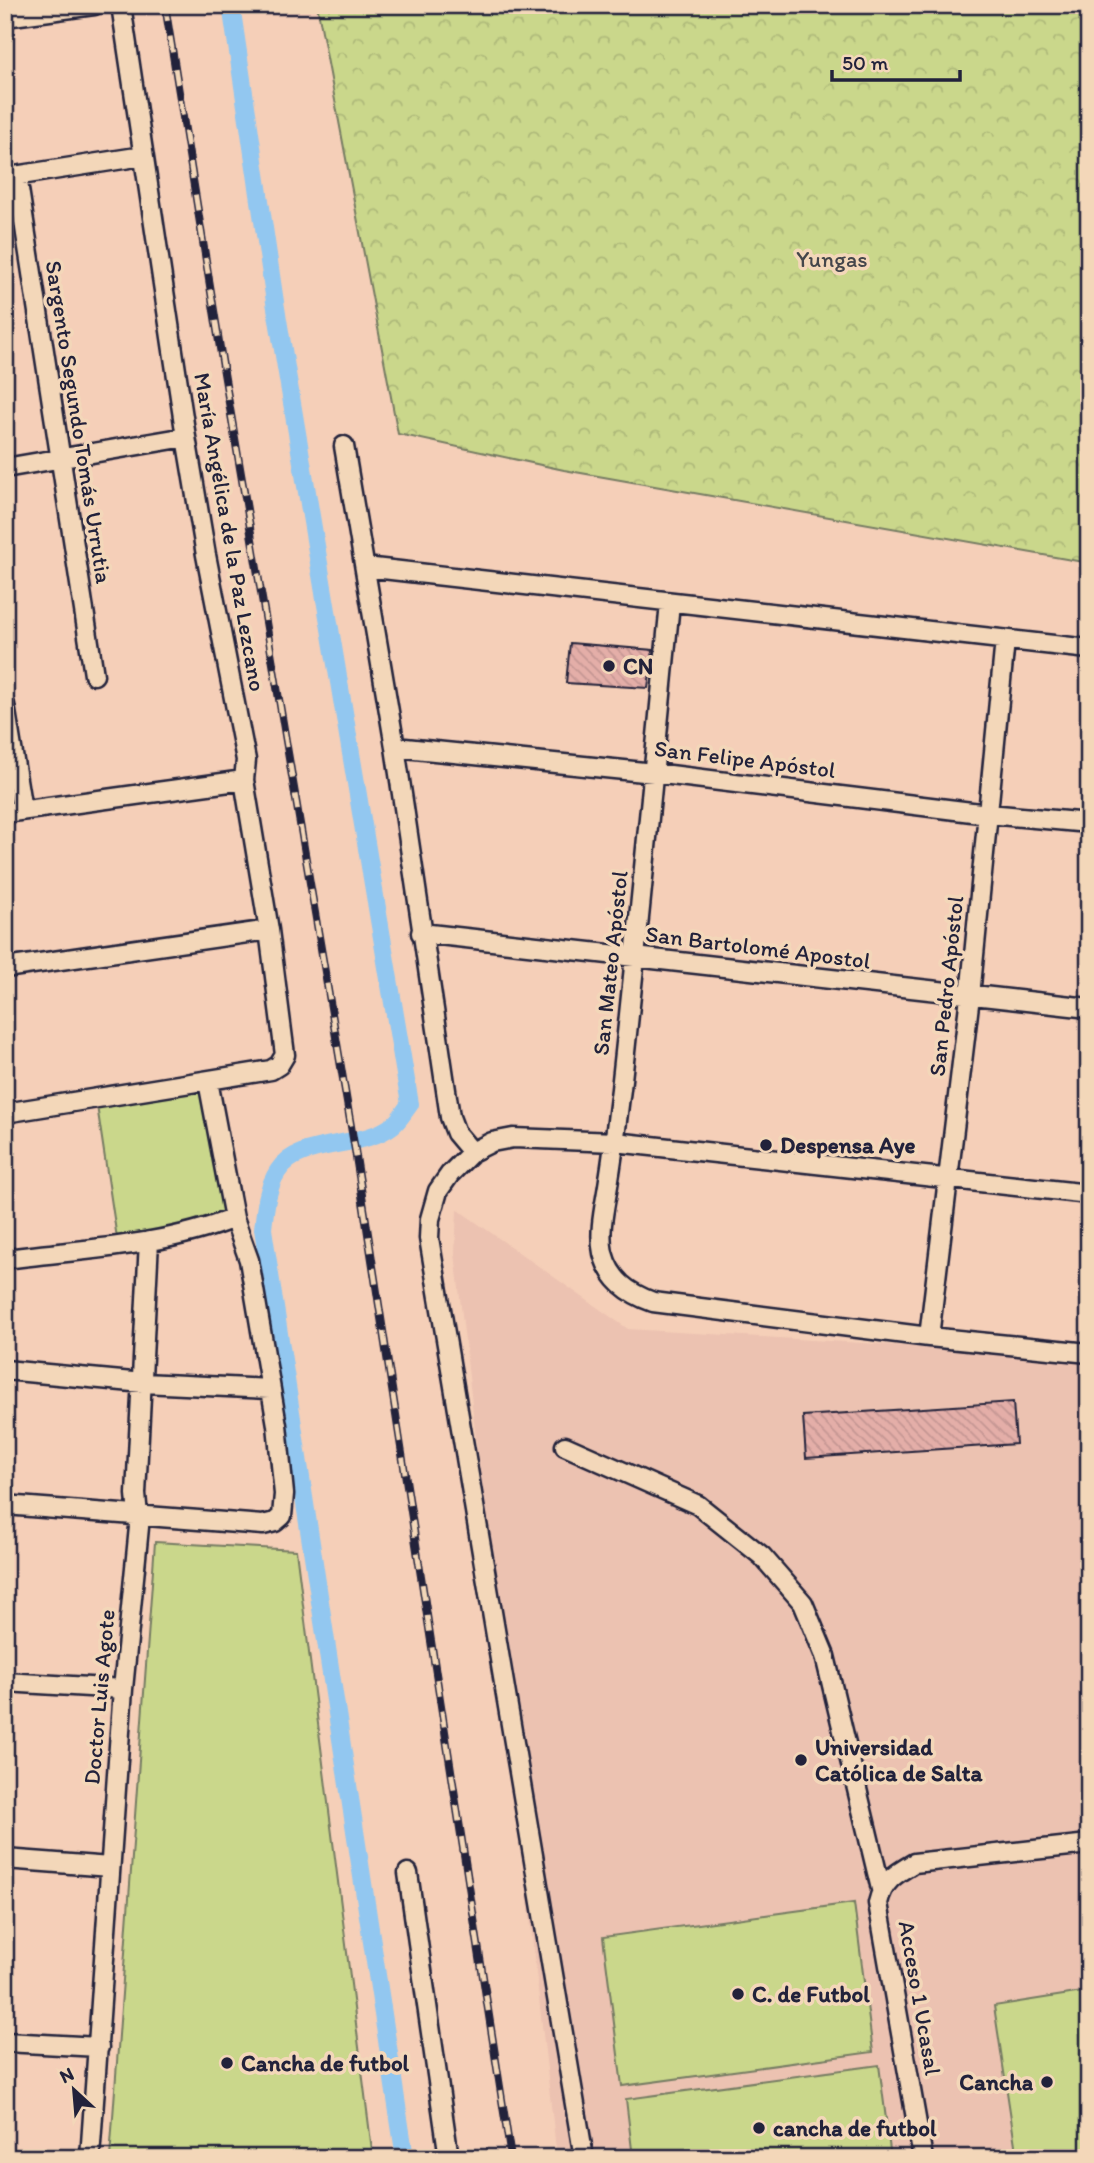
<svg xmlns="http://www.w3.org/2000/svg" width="1094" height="2163" font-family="Itim,sans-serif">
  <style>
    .built { fill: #ecc2b1 }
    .green { fill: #cad78b; stroke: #767c63; stroke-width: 2 }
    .forest { fill: url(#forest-crowns); stroke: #767c63; stroke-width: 2 }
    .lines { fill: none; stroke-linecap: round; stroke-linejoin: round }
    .canal { stroke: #92c7f0; stroke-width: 18 }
    .building { fill: url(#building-back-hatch); stroke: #22223b; stroke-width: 2 }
    .minor-casing { stroke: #22223b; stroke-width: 23 }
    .minor { stroke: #f3d7b9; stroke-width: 18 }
    .rail-casing { stroke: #22223b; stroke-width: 8 }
    .rail { stroke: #f3d7b9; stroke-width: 5; stroke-dasharray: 16; stroke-linecap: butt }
    .poi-dot { fill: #22223b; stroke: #f3d7b9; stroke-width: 2.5 }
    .labels { text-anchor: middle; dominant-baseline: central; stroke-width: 7; stroke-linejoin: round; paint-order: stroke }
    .park-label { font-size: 23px; fill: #44464b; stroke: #f3d7b9 }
    .street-label { font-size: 23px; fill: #22223b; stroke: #f3d7b9 }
    .poi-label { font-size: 23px; font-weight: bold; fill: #22223b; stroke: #f3d7b9; text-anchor: start }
  </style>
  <defs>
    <pattern id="forest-crowns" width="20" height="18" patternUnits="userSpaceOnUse" patternTransform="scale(1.75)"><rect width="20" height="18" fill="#cad78b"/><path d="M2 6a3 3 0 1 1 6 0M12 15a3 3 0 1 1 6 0" fill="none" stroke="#adb879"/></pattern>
    <pattern id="building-back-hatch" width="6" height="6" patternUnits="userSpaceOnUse" patternTransform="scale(1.75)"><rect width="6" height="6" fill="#e4aea8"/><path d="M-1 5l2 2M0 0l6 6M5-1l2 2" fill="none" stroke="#c39592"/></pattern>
  </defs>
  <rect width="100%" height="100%" fill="#f5cfb8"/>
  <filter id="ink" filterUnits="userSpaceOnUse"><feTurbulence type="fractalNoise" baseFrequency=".0143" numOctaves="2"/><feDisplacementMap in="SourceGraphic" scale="14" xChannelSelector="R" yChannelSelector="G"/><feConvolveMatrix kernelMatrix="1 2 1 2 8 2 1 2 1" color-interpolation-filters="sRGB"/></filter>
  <g filter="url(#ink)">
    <path class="built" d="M457 1209 628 1329 895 1345 1089 1363V2158H557L455 1253Z"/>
    <path class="green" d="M208 1081 234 1218 118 1245 96 1099Z
      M155 1542 296 1550 373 2158H110Z
      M854 1903 873 2052 622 2086 603 1937Z
      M1089 1991V2158H1017L994 2006Z
      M879 2065 891 2158H633L626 2099Z"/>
    <path class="forest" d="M317 5H1089V563L564 470 398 434Z"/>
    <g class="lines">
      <path class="canal" d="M231 5 275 302 410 1104C405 1110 400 1120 393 1125 362 1150 298 1138 278 1171 267 1187 265 1210 263 1229L405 2158"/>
    </g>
    <path class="building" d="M570 643 653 650 648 688 566 683Z
      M1013 1402 1016 1444 806 1458 803 1416Z"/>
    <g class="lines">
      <defs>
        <path id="minor" d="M5 17 94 5
          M17 176 94 675
          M8 177 143 156
          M344 446 395 747 450 1117 456 1133 472 1152
          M5 468 186 437
          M365 567 1089 649
          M670 603C654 765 639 927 621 1089 617 1119 614 1149 609 1179 606 1202 598 1229 603 1253 610 1280 628 1293 653 1302L929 1337 1089 1353
          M5 705 22 810
          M395 747 654 773 988 814 1089 823
          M5 813 244 780
          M421 933 1089 1008
          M5 968 269 930
          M5 1113 271 1070 279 1065 285 1055 269 930 244 780 246 760 206 555 186 437 121 5
          M5 1259C81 1249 163 1247 234 1218
          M929 1337 970 996 1005 640
          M5 1370 143 1383 270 1389
          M565 1446 698 1505 762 1556 803 1603 825 1656 881 1889
          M5 1505 263 1525 275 1522 282 1516 284 1494 277 1425 249 1260 234 1218 208 1081
          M5 1682 123 1689
          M5 1859 110 1867
          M408 1873 449 2158
          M5 2042 99 2047
          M90 2158 123 1689 139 1527 136 1494 149 1241
          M584 2158 429 1238 430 1219 438 1191 450 1174 472 1152 492 1142 513 1138 615 1142 1089 1194
          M923 2158 878 1903C883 1881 895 1874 914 1863L1089 1844"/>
      </defs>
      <use href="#minor" class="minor-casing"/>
      <use href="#minor" class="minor"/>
      <defs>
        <path id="rail" d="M165 5 224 373 355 1150 511 2158"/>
      </defs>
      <use href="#rail" class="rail-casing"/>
      <use href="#rail" class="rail"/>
    </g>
  </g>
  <g class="poi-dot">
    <circle cx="609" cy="666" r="7"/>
    <circle cx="766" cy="1145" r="7"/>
    <circle cx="801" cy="1760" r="7"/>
    <circle cx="738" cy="1994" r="7"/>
    <circle cx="227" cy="2063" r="7"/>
    <circle cx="1047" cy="2082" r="7"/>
    <circle cx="759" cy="2128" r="7"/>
  </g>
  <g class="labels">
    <g class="park-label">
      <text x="832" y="259">Yungas</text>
    </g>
    <g class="street-label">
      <text transform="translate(79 422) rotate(81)">Sargento Segundo Tomás Urrutia</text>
      <text transform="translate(230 532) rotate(80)">María Angélica de la Paz Lezcano</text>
      <text transform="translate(745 759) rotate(7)">San Felipe Apóstol</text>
      <text transform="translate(758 947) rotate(7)">San Bartolomé Apostol</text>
      <text transform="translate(610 963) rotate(-84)">San Mateo Apóstol</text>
      <text transform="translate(946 986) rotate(-84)">San Pedro Apóstol</text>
      <text transform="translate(99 1697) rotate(-85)">Doctor Luis Agote</text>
      <text transform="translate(920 1998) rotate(80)">Acceso 1 Ucasal</text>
    </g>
    <g class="poi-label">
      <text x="623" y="666">CN</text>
      <text x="780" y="1145">Despensa Aye</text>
      <text x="815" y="1747">Universidad<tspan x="815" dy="26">Católica de Salta</tspan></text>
      <text x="752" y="1994">C. de Futbol</text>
      <text x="241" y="2063">Cancha de futbol</text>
      <text x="1033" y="2082" text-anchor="end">Cancha</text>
      <text x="773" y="2128">cancha de futbol</text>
    </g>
  </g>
  <rect width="1094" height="2163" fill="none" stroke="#f3d7b9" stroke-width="28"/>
  <rect x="14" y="14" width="1066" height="2135" fill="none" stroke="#22223b" stroke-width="2.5" filter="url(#ink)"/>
  <g transform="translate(74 2090) rotate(334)" stroke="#f3d7b9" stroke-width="5" paint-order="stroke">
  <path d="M0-5L12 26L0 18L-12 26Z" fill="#22223b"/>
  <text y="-10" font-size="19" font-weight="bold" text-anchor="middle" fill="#22223b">N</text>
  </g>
  <path d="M832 70v10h128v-10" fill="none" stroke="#22223b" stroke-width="3.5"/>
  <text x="842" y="70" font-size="21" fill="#22223b" stroke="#f3d7b9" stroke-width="5" paint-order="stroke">50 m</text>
</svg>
